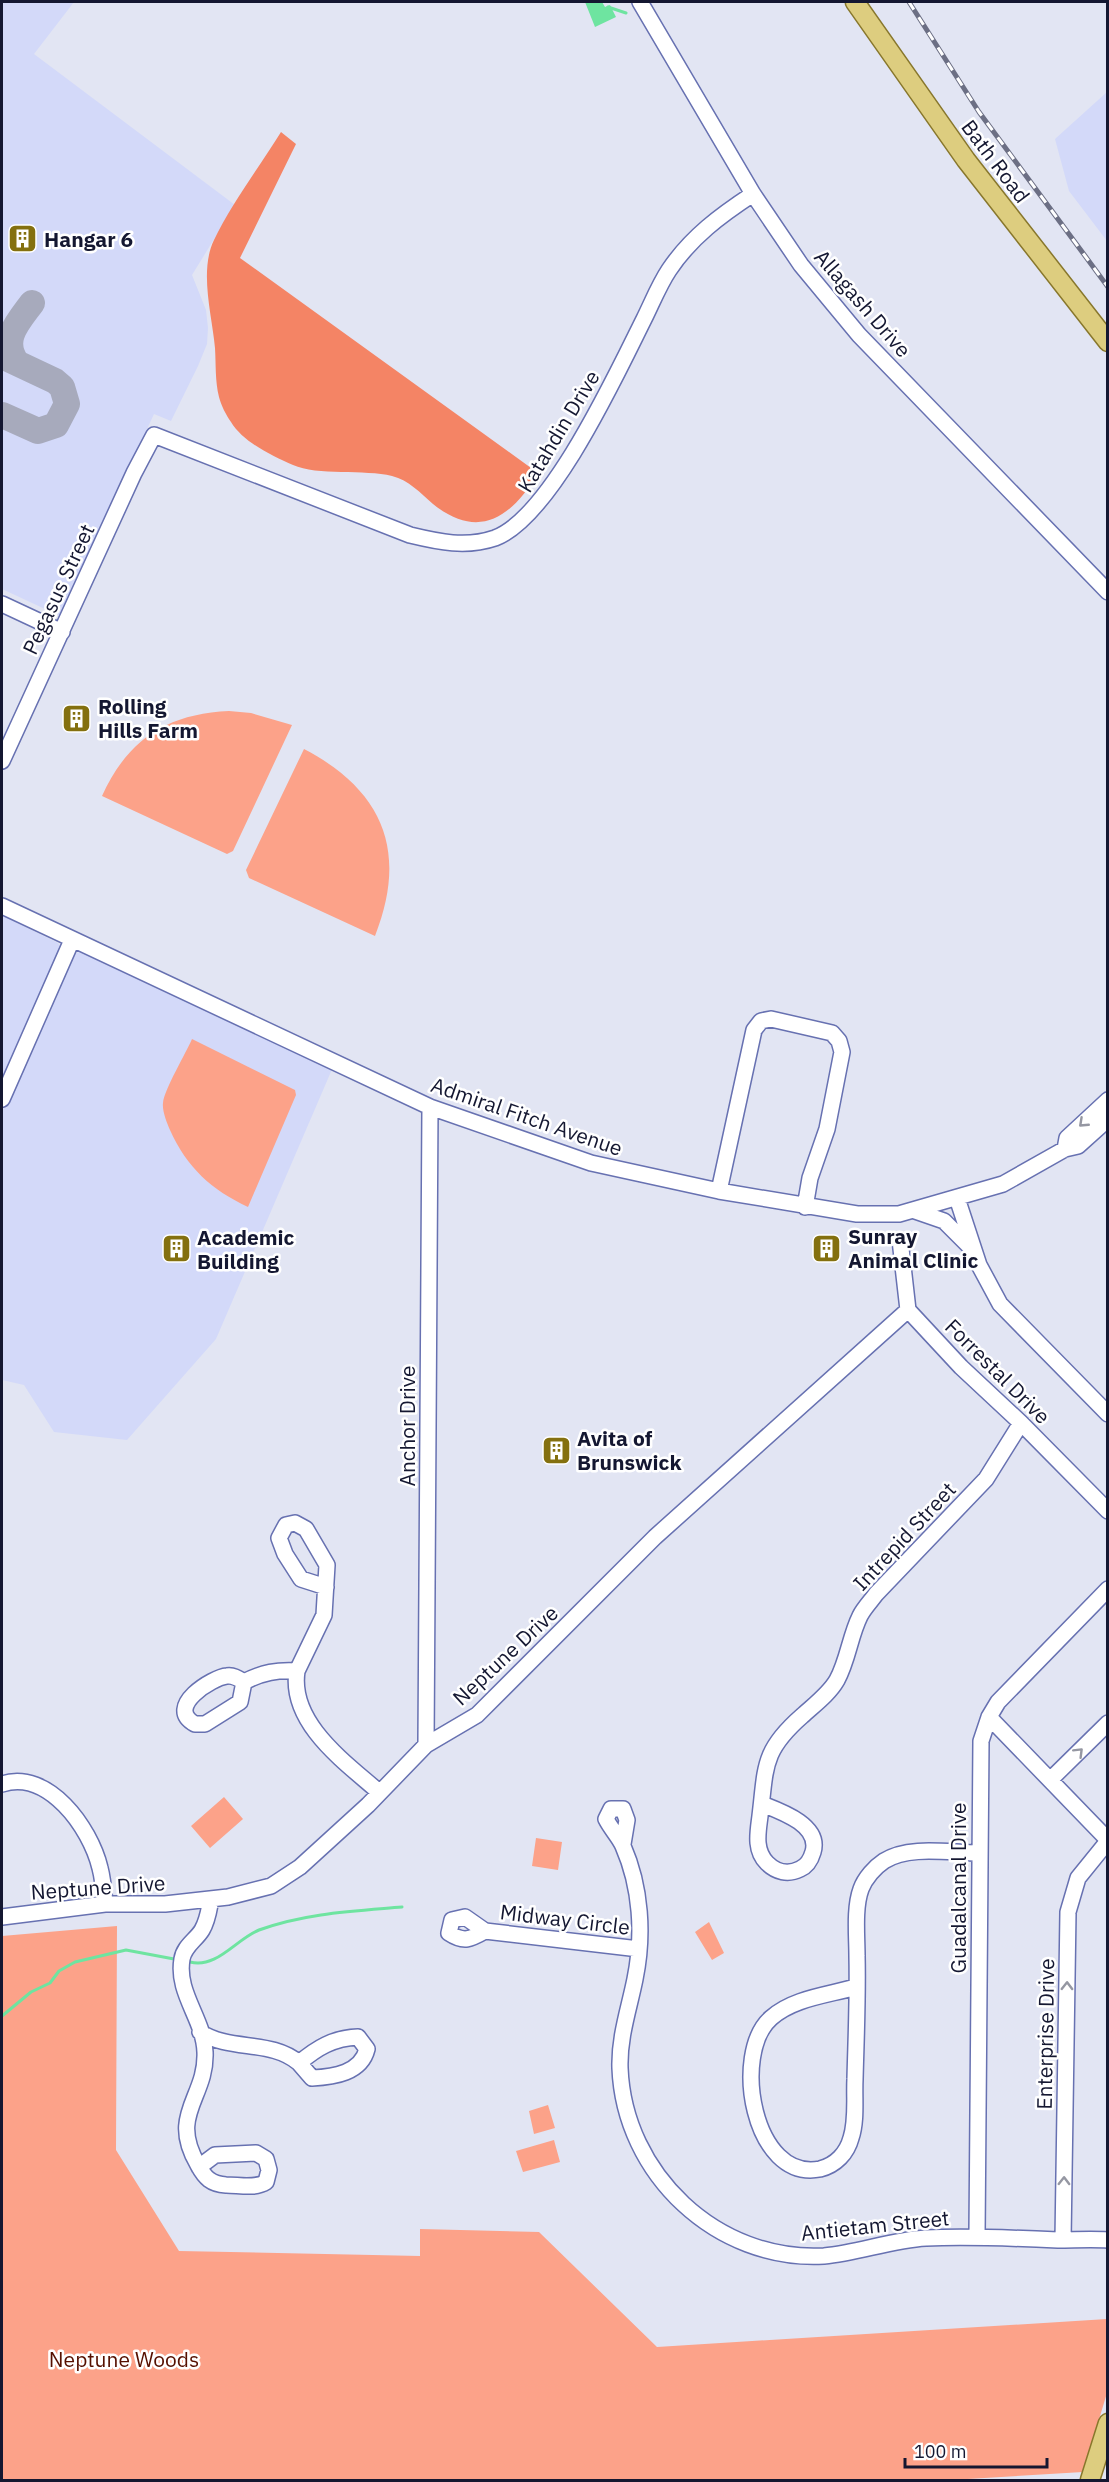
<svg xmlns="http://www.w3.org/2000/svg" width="1109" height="2482" font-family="'IBM Plex Sans',sans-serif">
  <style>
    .built { fill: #d3d9f9 }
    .green { fill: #fca289 }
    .forest { fill: #f48465 }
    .water { fill: #6ee4a0 }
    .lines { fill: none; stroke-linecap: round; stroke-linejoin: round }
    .stream { stroke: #6ee4a0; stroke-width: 3 }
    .taxiway { stroke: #a7aabc; stroke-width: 26 }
    .minor-casing { stroke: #6771b1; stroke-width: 18 }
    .major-casing { stroke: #88772c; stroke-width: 21 }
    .minor { stroke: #fff; stroke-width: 15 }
    .major { stroke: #ddcd7f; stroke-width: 18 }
    .rail-casing { stroke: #6c6f84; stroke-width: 5 }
    .rail { stroke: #fff; stroke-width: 3; stroke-dasharray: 9; stroke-linecap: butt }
    .oneway { stroke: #9597a2 }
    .labels { text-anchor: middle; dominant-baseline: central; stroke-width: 5; stroke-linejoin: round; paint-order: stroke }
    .street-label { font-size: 21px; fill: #141731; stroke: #fff }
    .poi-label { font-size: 21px; font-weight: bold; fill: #141731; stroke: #fff; text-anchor: start }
    .park-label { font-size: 21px; fill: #561000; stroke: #fff }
  </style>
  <rect width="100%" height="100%" fill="#e2e5f3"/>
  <path class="built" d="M2 2H74L34 54 235 205 192 275 206 310 208 328 207 344 198 366 171 421 154 414 60 616 2 589Z
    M1107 92V241L1069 191 1055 139Z
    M2 915 58 943 61 948 2 1080Z
    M83 951 333 1067 216 1339 127 1440 54 1432 24 1385 2 1380V1112L74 954Z"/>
  <path class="green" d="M229 711 251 713 292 725 233 851 227 854 102 796C128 739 167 714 229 711Z
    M304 749C384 791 408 852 375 936L249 878 246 870Z
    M192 1039 295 1090 296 1095 248 1207C212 1190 187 1168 170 1130 167 1123 162 1111 163 1103 164 1090 186 1053 192 1039Z
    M224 1797 243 1819 210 1848 191 1826Z
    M536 1838 562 1842 558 1870 532 1866Z
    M709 1922 724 1953 712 1960 695 1932Z
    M117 1926 116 2150 179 2251 420 2256V2229L539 2232 657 2347 1107 2319V2393L1083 2472 951 2480H2V1936Z
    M548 2105 555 2128 534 2134 529 2111Z
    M554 2140 560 2162 523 2172 516 2151Z"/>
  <path class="forest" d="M281 132 296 144 240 258 538 473C512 517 479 541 433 504 420 493 409 480 392 476 365 469 317 476 293 465 272 456 243 442 231 422 226 415 221 405 219 397 215 381 216 364 215 348 212 315 199 271 214 240 231 204 260 166 281 132Z"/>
  <path class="water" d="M585 2H602L605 7 610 5 616 17 595 27Z"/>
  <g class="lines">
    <path class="stream" d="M608 7 626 13
      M190 1962C217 1969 236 1939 259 1930 305 1913 355 1911 402 1907
      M2 2016 31 1992 50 1983 59 1971 75 1962 126 1950 174 1959"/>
    <path class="taxiway" d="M2 356 55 381 62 387 67 404 56 425 38 431 2 415
      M17 363C0 340 18 322 32 303"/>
    <defs>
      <path id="minor" d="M640 2 753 194 801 265 859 335 1108 592
        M2 604 62 632
        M2 761 134 473 154 435 410 535C439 542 466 548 495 538 551 517 617 373 644 319 652 303 659 285 669 270 691 237 721 215 753 194
        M2 906 430 1107 591 1163 719 1191 857 1214H899L1003 1184 1065 1149 1078 1146 1108 1119
        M2 1099 72 940
        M1065 1149 1067 1138 1108 1100
        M719 1191 754 1030 761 1021 771 1019 832 1033 839 1041 842 1052 827 1129 810 1178 805 1207
        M957 1198 979 1265 1000 1304 1108 1414
        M915 1211 944 1221 969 1246
        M900 1240 908 1310 961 1367 1021 1423 1108 1511
        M297 1671 324 1615 327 1565 306 1529 295 1523 286 1525 279 1538 285 1554 301 1579 326 1587
        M244 1682C239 1679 234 1675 227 1676 213 1677 164 1707 195 1724H205L240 1702 244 1682C263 1672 277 1670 297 1671 289 1723 345 1762 379 1792
        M989 1717 1108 1840
        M426 1745 430 1107
        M1050 1780 1108 1723
        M2 1784C48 1769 90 1827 100 1868 103 1879 104 1892 105 1904
        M762 1804C780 1811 821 1825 813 1852 811 1859 807 1866 800 1869 788 1875 776 1872 767 1863 754 1850 758 1832 760 1816 766 1767 762 1751 802 1716 814 1705 829 1694 837 1680 848 1660 850 1636 860 1616 864 1608 871 1601 876 1594L986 1479 1021 1423
        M623 1844 627 1820 623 1809H611L606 1819C611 1829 619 1837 623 1846 641 1887 644 1935 635 1979 629 2009 619 2037 620 2068 624 2174 717 2262 824 2256 858 2253 891 2240 926 2238 970 2236 1014 2238 1058 2240 1074 2240 1091 2239 1108 2240
        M2 1917 105 1904H165L228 1897 271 1886 300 1867 368 1805 426 1745 477 1715 655 1537 908 1310
        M485 1931C471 1939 464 1943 449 1933L452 1920 465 1917 485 1931 639 1949
        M856 1987C829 1995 793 1998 771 2018 731 2053 753 2182 820 2169 836 2165 847 2153 851 2138 857 2120 854 2098 855 2079 856 2039 858 1997 857 1956 857 1936 854 1908 861 1889 865 1878 875 1867 884 1861 909 1845 950 1853 978 1853
        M200 2032C231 2052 271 2039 299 2063 317 2048 333 2038 358 2037L367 2049C361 2073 334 2077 312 2078L299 2063
        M199 2167 215 2155 256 2153 266 2159 269 2170 266 2182C255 2189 239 2185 226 2185 211 2184 205 2178 198 2165 168 2114 207 2098 205 2052 204 2019 176 1993 182 1959 184 1946 196 1940 202 1930 208 1920 209 1909 211 1899
        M977 2236 981 1741 989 1717 998 1702 1108 1589
        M1063 2240 1068 1912 1078 1878 1108 1841"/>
      <path id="major" d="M855 2 966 160 1108 342
        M1090 2480 1108 2423"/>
    </defs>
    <use href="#minor" class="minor-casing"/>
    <use href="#major" class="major-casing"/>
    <use href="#minor" class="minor"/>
    <use href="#major" class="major"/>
    <defs>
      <path id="rail" d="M909 2 979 112 1108 287"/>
    </defs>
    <use href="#rail" class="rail-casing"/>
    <use href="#rail" class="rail"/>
  </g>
  <defs><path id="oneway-chevron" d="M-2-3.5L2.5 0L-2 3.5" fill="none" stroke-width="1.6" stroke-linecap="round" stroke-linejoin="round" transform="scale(1.5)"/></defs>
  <g class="oneway">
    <use href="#oneway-chevron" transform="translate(1083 1123) rotate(137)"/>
    <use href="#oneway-chevron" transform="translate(1079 1752) rotate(-45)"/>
    <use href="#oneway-chevron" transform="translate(1067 1986) rotate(-89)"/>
    <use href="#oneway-chevron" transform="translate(1064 2181) rotate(-89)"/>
  </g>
  <defs>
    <symbol id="building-square" viewBox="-11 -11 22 22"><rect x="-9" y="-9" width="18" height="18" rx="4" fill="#84700f" stroke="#fff"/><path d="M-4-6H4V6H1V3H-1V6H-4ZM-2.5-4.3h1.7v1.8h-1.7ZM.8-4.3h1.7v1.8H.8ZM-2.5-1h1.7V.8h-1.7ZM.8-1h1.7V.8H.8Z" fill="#fff"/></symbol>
  </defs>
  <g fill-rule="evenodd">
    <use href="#building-square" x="6" y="222" width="33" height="33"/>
    <use href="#building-square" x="60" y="702" width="33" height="33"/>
    <use href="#building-square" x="810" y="1232" width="33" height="33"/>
    <use href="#building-square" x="160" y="1232" width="33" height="33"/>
    <use href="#building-square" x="540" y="1434" width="33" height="33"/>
  </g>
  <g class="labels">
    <g class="street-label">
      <text transform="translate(996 161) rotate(53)">Bath Road</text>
      <text transform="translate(863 303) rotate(49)">Allagash Drive</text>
      <text transform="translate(558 431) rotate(-59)">Katahdin Drive</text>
      <text transform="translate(58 589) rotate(-65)">Pegasus Street</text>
      <text transform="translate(527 1116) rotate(19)">Admiral Fitch Avenue</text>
      <text transform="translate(998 1371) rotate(45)">Forrestal Drive</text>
      <text transform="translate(407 1426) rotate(-90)">Anchor Drive</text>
      <text transform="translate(904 1536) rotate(-47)">Intrepid Street</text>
      <text transform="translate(505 1655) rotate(-43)">Neptune Drive</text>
      <text transform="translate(98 1887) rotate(-4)">Neptune Drive</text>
      <text transform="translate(958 1888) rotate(-90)">Guadalcanal Drive</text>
      <text transform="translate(565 1919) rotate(7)">Midway Circle</text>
      <text transform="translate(1045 2034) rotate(-89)">Enterprise Drive</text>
      <text transform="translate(875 2225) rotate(-6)">Antietam Street</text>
    </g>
    <g class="poi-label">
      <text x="44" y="239">Hangar 6</text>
      <text x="98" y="706">Rolling<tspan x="98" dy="24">Hills Farm</tspan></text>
      <text x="848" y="1236">Sunray<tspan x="848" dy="24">Animal Clinic</tspan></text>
      <text x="197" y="1237">Academic<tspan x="197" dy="24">Building</tspan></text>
      <text x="577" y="1438">Avita of<tspan x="577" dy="24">Brunswick</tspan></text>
    </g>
    <g class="park-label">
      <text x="124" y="2359">Neptune Woods</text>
    </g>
  </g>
  <rect width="1109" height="2482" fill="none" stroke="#141731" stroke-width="6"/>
  <path d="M905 2458v9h142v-9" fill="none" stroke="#141731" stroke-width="3"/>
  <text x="914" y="2458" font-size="18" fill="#141731" stroke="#ffffff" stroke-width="4.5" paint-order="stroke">100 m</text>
</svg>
